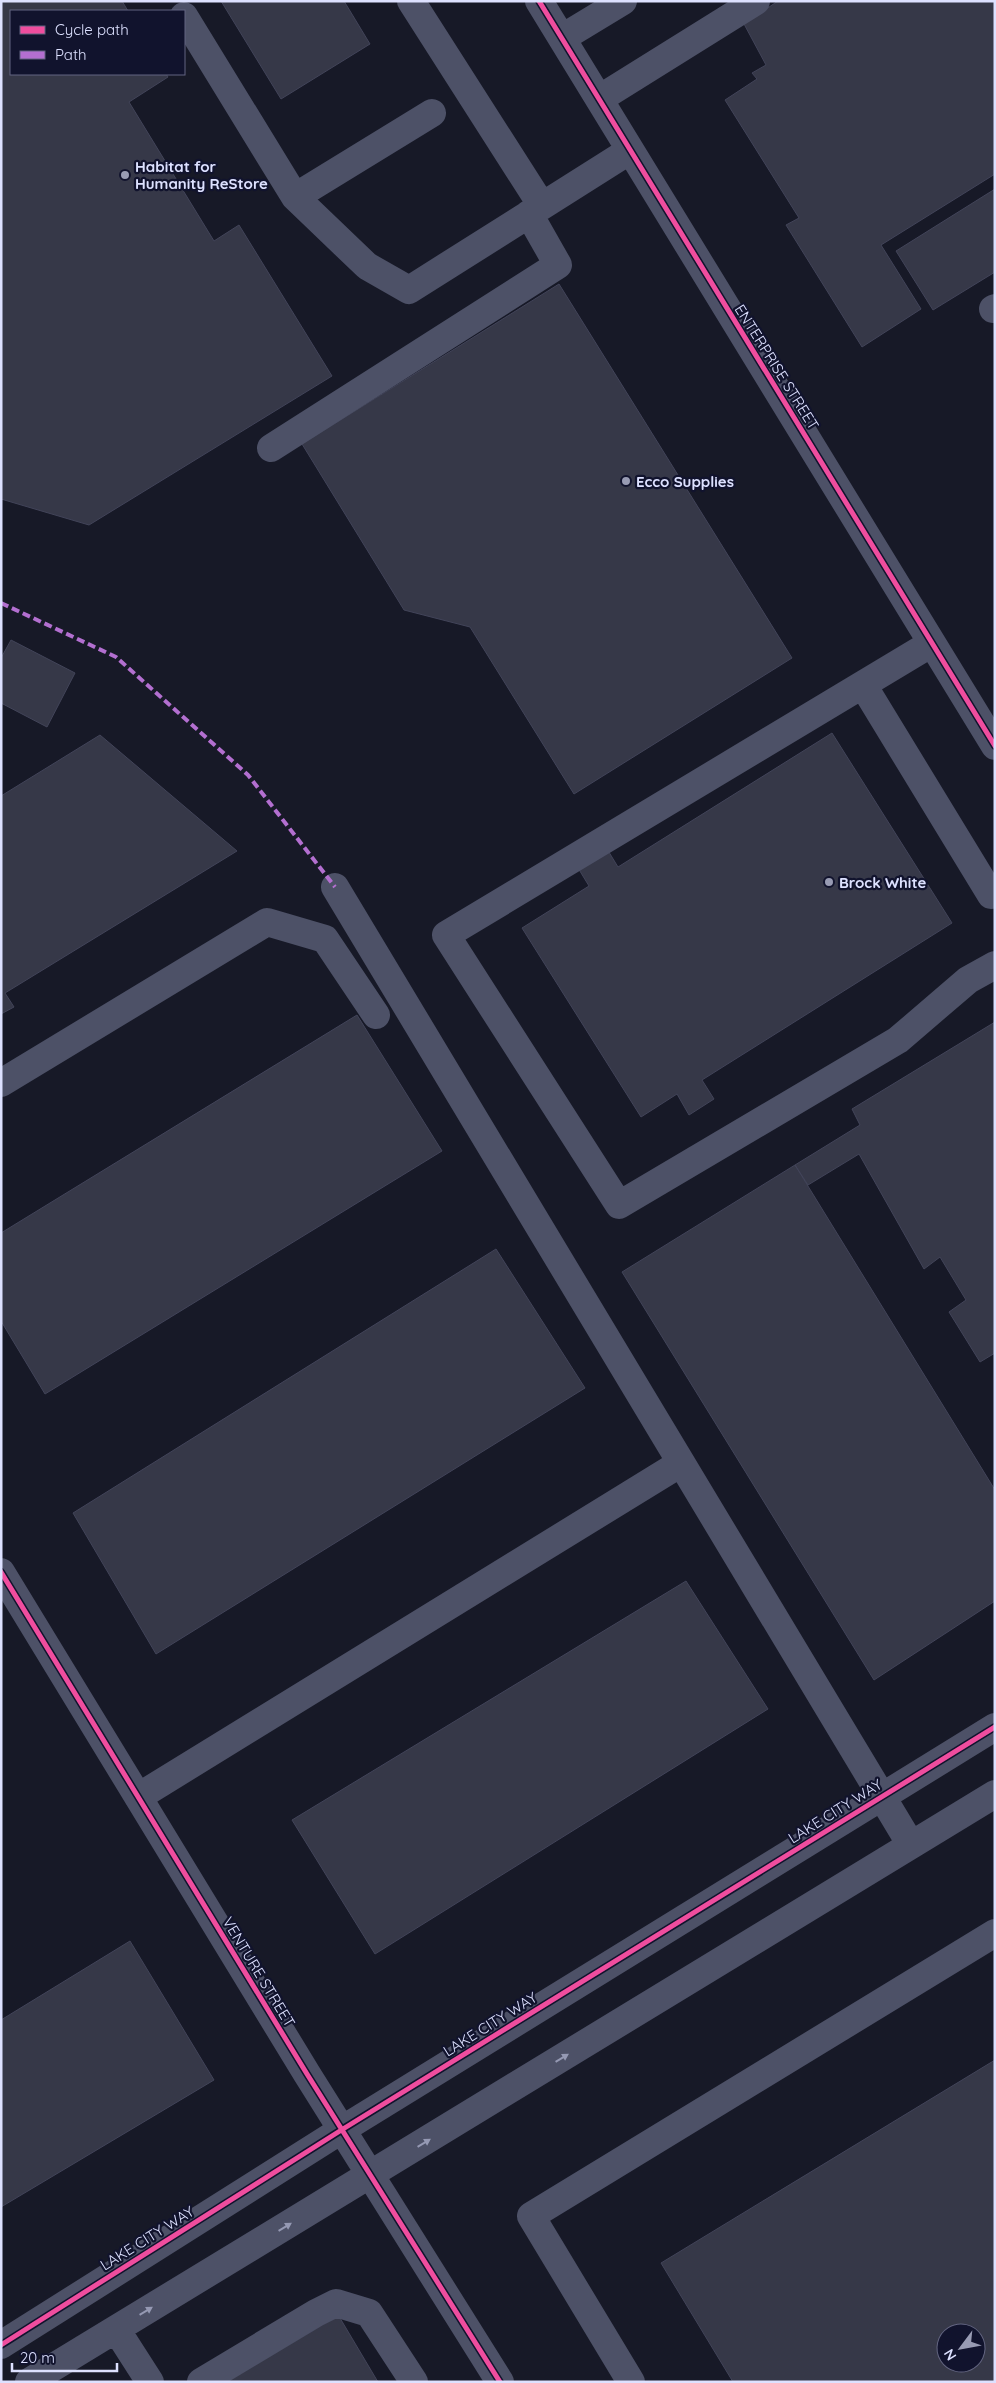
<svg xmlns="http://www.w3.org/2000/svg" width="996" height="2383" font-family="Quicksand,sans-serif">
  <style>
    .building { fill: #363848; stroke: #424459; fill-rule: evenodd }
    .lines { fill: none; stroke-linecap: round; stroke-linejoin: round }
    .minor { stroke: #4d5167; stroke-width: 28 }
    .quiet { stroke: #b36fd0; stroke-width: 4; stroke-dasharray: 8 4; stroke-linecap: butt }
    .cycleway-casing { stroke: #11132d; stroke-width: 8 }
    .cycleway { stroke: #ef4d9e; stroke-width: 5 }
    .oneway { fill: #9599b3 }
    .poi-dot { fill: #989bb3; stroke: #11132d; stroke-width: 2 }
    .labels { text-anchor: middle; dominant-baseline: central; stroke-width: 4.5; stroke-linejoin: round; paint-order: stroke }
    .poi-label { font-size: 15px; font-weight: bold; fill: #dde1ff; stroke: #11132d; text-anchor: start }
    .street-label { font-size: 15px; fill: #dde1ff; stroke: #11132d }
  </style>
  <rect width="100%" height="100%" fill="#171927"/>
  <path class="building" d="M1 1H122L128 11H11V74H166L168 77 129 102 214 241 239 225 332 376 89 525 1 499Z
    M221 1H344L370 44 281 99Z
    M778 1H995V174L881 245 921 309 862 347 786 225 799 218 725 100 757 79 752 73 766 65 744 24Z
    M995 189V272L933 310 896 251Z
    M559 284 792 658 574 794 470 627 404 610 302 444Z
    M11 640 75 673 47 727 1 703V658Z
    M832 733 952 923 702 1080 714 1099 689 1115 677 1094 641 1117 522 928 589 886 575 863 604 844 618 867Z
    M100 735 237 851 5 993 14 1007 1 1014V796Z
    M357 1015 442 1151 45 1394 1 1321V1233Z
    M995 1022V1353L980 1362 949 1312 966 1300 940 1257 924 1269 859 1154 808 1185 795 1165 860 1125 852 1109Z
    M795 1165 995 1490V1601L874 1680 622 1272Z
    M496 1249 585 1388 156 1654 73 1513Z
    M686 1581 768 1709 375 1954 292 1820Z
    M130 1941 214 2080 1 2207V2020Z
    M995 2060V2382H733L661 2263ZM946 2333H976V2363H946Z
    M337 2313 378 2382H214Z"/>
  <g class="lines">
    <path class="minor" d="M411 1 542 206
      M539 1 995 746
      M184 16 295 197 367 266 409 290 629 151
      M562 38 623 1
      M599 99 756 1
      M295 197 432 113
      M993 309 995 308
      M271 448 558 265 529 214
      M932 643 446 935 619 1205 898 1040 968 980 995 965
      M863 685 991 895
      M335 887 911 1845
      M1 1083 267 922 325 939 376 1015
      M1 1572 307 2074 500 2382
      M138 1797 681 1463
      M116 2329 150 2382
      M1 2345 343 2129 995 1727
      M29 2382 995 1794
      M201 2382 316 2313 336 2303 369 2313 414 2382
      M631 2382 531 2216 995 1933"/>
    <path class="quiet" d="M1 603 116 657 248 775 335 887"/>
    <defs>
      <path id="cycleway" d="M539 1 995 746
        M1 1572 307 2074 500 2382
        M1 2345 343 2129 995 1727"/>
    </defs>
    <use href="#cycleway" class="cycleway-casing"/>
    <use href="#cycleway" class="cycleway"/>
  </g>
  <defs><path id="oneway-solid" d="M-6-.8H1V-3.2L6.5 0L1 3.2V.8H-6Z" transform="scale(1.25)"/></defs>
  <g class="oneway">
    <use href="#oneway-solid" transform="translate(562 2058) rotate(-31)"/>
    <use href="#oneway-solid" transform="translate(424 2143) rotate(-31)"/>
    <use href="#oneway-solid" transform="translate(285 2227) rotate(-31)"/>
    <use href="#oneway-solid" transform="translate(146 2311) rotate(-31)"/>
  </g>
  <g class="poi-dot">
    <circle cx="125" cy="175" r="5"/>
    <circle cx="626" cy="481" r="5"/>
    <circle cx="829" cy="882" r="5"/>
  </g>
  <g class="labels">
    <g class="poi-label">
      <text x="135" y="166">Habitat for<tspan x="135" dy="17">Humanity ReStore</tspan></text>
      <text x="636" y="481">Ecco Supplies</text>
      <text x="839" y="882">Brock White</text>
    </g>
    <g class="street-label">
      <text transform="translate(777 367) rotate(58)">ENTERPRISE STREET</text>
      <text transform="translate(835 1811) rotate(-32)">LAKE CITY WAY</text>
      <text transform="translate(259 1972) rotate(59)">VENTURE STREET</text>
      <text transform="translate(490 2024) rotate(-32)">LAKE CITY WAY</text>
      <text transform="translate(147 2238) rotate(-32)">LAKE CITY WAY</text>
    </g>
  </g>
  <rect width="996" height="2383" fill="none" stroke="#dde1ff" stroke-width="5"/>
  <rect x="10" y="10" width="175" height="65" fill="#11132d" stroke="#636581"/>
  <rect x="20" y="26" width="25" height="8" fill="#ef4d9e" stroke="#636581"/>
  <text x="55" y="35" font-size="15" fill="#dde1ff">Cycle path</text>
  <rect x="20" y="51" width="25" height="8" fill="#b36fd0" stroke="#636581"/>
  <text x="55" y="60" font-size="15" fill="#dde1ff">Path</text>
  <g transform="translate(961 2348) rotate(238)"><circle r="24" fill="#11132d" stroke="#636581"/>
  <path d="M0-4L9 19L0 12L-9 19Z" fill="#989bb3"/>
  <text y="-8" font-size="14" font-weight="bold" text-anchor="middle" fill="#dde1ff">N</text>
  </g>
  <path d="M12 2363v8h105v-8" fill="none" stroke="#dde1ff" stroke-width="2.5"/>
  <text x="20" y="2363" font-size="15" fill="#dde1ff" stroke="#11132d" stroke-width="4" paint-order="stroke">20 m</text>
</svg>
